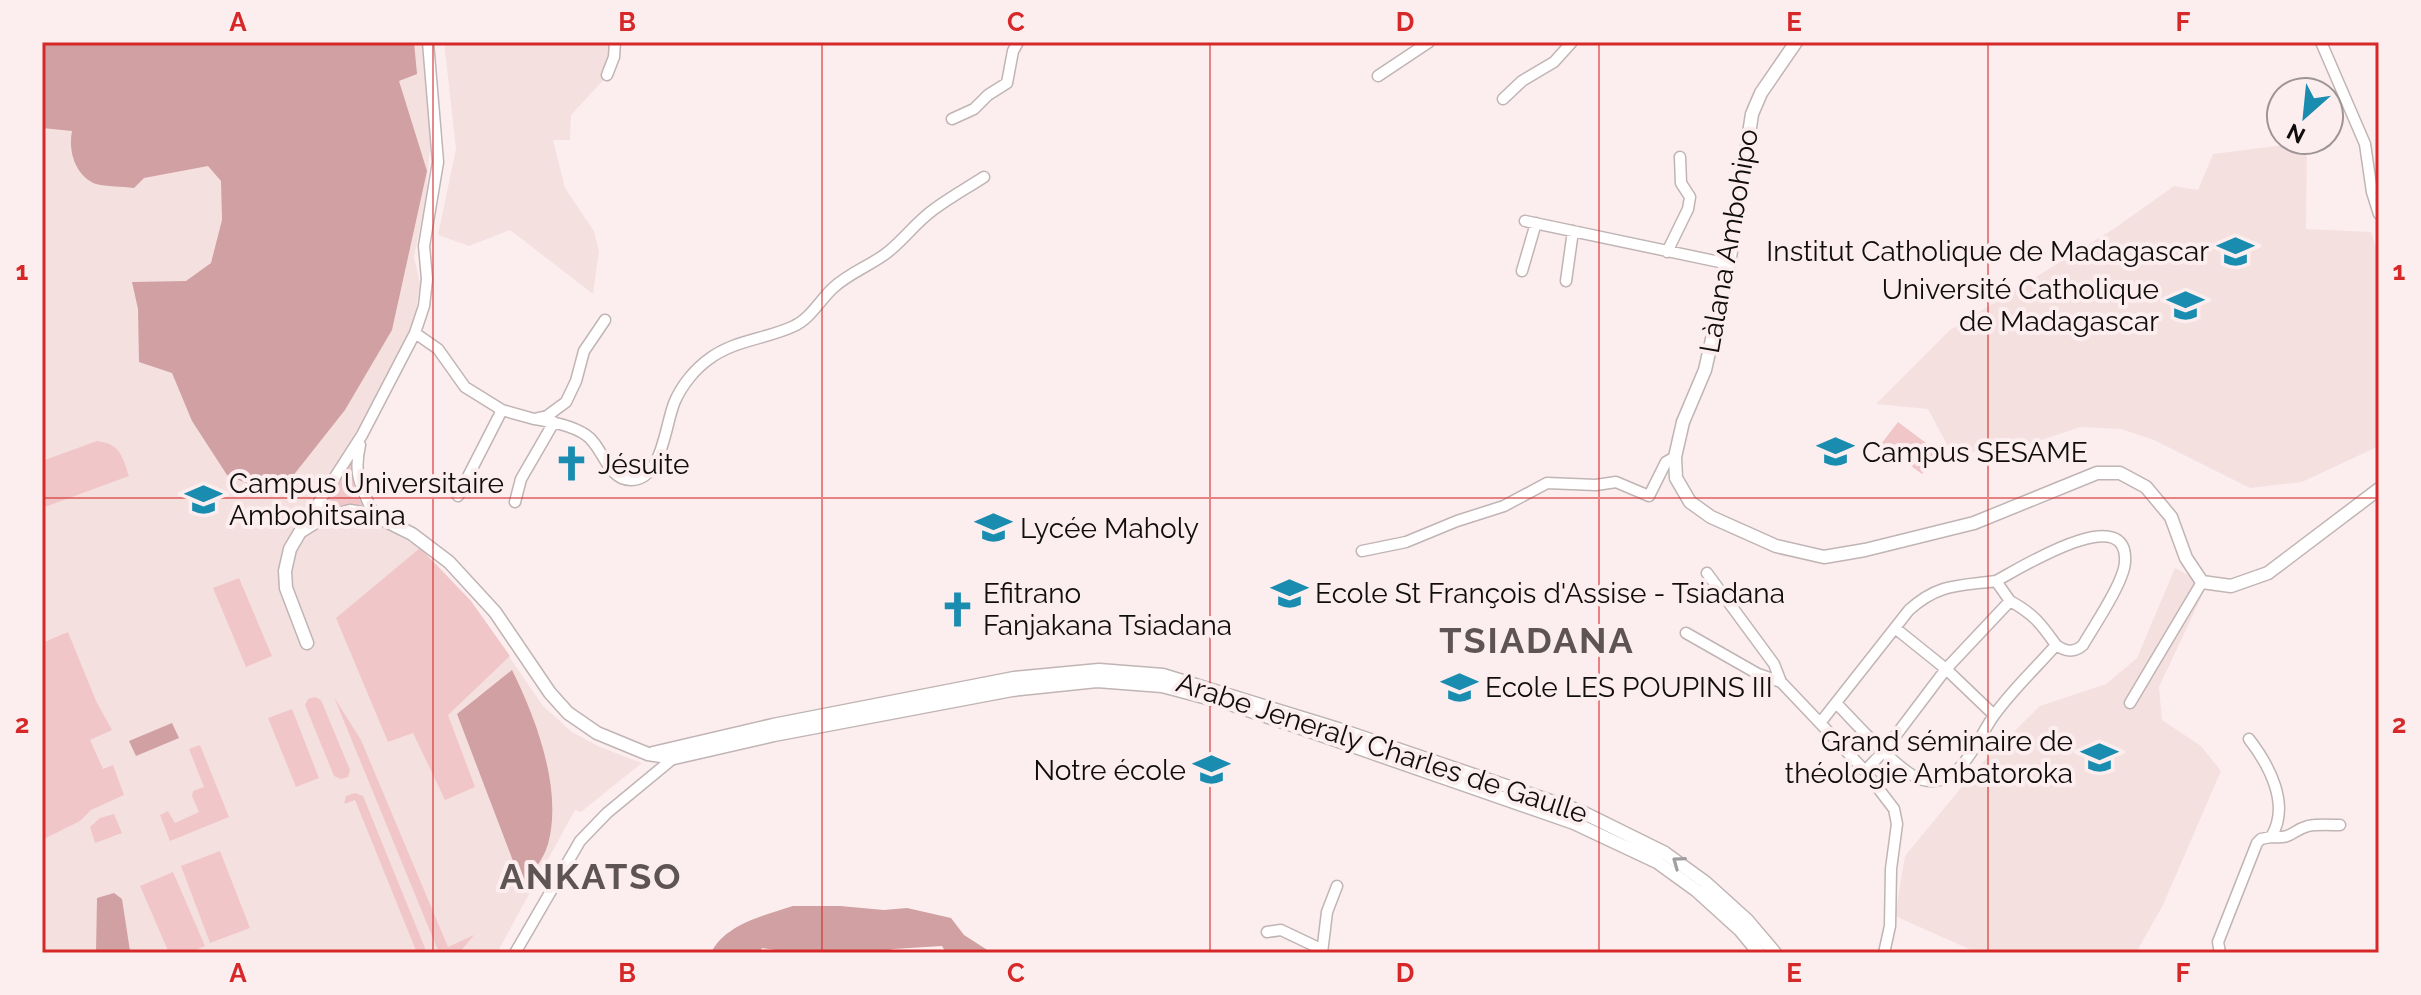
<svg xmlns="http://www.w3.org/2000/svg" width="2421" height="995" font-family="Raleway,sans-serif">
  <style>
    .built { fill: #f5e0e0 }
    .green { fill: #f1c6c8 }
    .forest { fill: #d0a0a2 }
    .water { fill: #d1a0a2 }
    .lines { fill: none; stroke-linecap: round; stroke-linejoin: round }
    .minor-casing { stroke: #c1b4b4; stroke-width: 13 }
    .tertiary-casing { stroke: #c1b4b4; stroke-width: 15 }
    .minor { stroke: #fff; stroke-width: 10 }
    .tertiary { stroke: #fff; stroke-width: 12 }
    .oneway { stroke: #a09e9e }
    .grid { fill: none; stroke: #d62828; stroke-width: 2; stroke-opacity: 0.55 }
    .labels { text-anchor: middle; dominant-baseline: central; stroke-width: 8; stroke-linejoin: round; paint-order: stroke }
    .street-label { font-size: 28px; fill: #110c0d; stroke: #fceeef }
    .poi-label { font-size: 28px; fill: #110c0d; stroke: #fceeef; text-anchor: start }
    .district-label { font-size: 36px; font-weight: bold; letter-spacing: 2px; fill: #5f5455; stroke: #fceeef }
    .neatline { fill: none; stroke: #d62828; stroke-width: 3 }
    .grid-label { font-size: 26px; text-anchor: middle; font-weight: bold; fill: #d62828 }
  </style>
  <rect width="100%" height="100%" fill="#fceeef"/>
  <path class="built" d="M42 42H422L431 135 426 197 414 257 420 283 413 331 392 377 353 437V455L368 510 380 525 420 548 445 573 471 601 543 706 572 732 600 747 642 763 581 812 575 810 497 953H42Z
    M444 42H616L611 72 571 115 570 140H553L565 188 594 231 599 251 593 294 510 230 469 246 438 235 456 149Z
    M2307 142 2306 229 2371 232 2379 256V446L2302 482 2250 488 2154 440 2121 429 2080 427 2018 448 1952 454 1928 409 1876 404 1950 330 2115 228 2174 186 2198 190 2213 154Z
    M2175 568 2207 585 2159 687 2162 720 2201 746 2221 771 2163 905 2137 951 2134 953H1978L1895 916 1905 856 1978 767 2040 706 2106 684 2137 658Z"/>
  <path class="green" d="M1898 422 1938 452 1922 474 1881 444Z
    M97 441C120 444 122 455 129 476L42 508V461Z
    M351 463 355 493 364 507 337 505 321 510Z
    M420 548 471 601 510 656 448 715 475 787 445 800 413 733 388 742 336 618Z
    M239 578 272 656 246 667 213 588Z
    M68 632 96 701 112 730 90 740 103 769 113 765 124 795 91 810 80 821 42 840V643Z
    M315 697 321 700 350 770 348 777 341 779 334 776 305 705 308 699Z
    M334 697 361 740 448 947 474 935 459 953H439Z
    M292 709 319 778 296 787 268 718Z
    M200 745 229 817 170 841 160 815 168 811 175 823 199 812 192 796 193 791 204 787 189 749Z
    M355 793 363 796 427 953H417L355 800 344 804 346 796Z
    M114 814 122 833 95 843 90 827 100 818Z
    M220 851 250 928 210 943 181 866Z
    M173 872 205 946 188 953H169L140 886Z"/>
  <path class="forest" d="M42 42H414L417 74 399 81 427 171 392 330 345 410 277 496 227 475 192 421 172 373 139 362 138 309 132 282 186 281 211 263 222 220 221 181 208 166 144 178 134 188C122 186 107 187 96 184 75 176 68 150 72 131L42 128Z
    M512 670C536 718 563 790 548 844 544 859 531 874 523 887L457 714Z
    M114 893 122 899 130 951 162 950 163 953H96L97 898Z
    M793 906H840L884 910 907 908 951 918 964 935 992 953H946L942 946 893 949 878 953H796L762 948 759 953H711C725 924 765 915 793 906Z"/>
  <path class="water" d="M172 723 179 738 136 756 129 741Z"/>
  <g class="lines">
    <defs>
      <path id="minor" d="M2321 42 2365 144 2372 192 2379 214
        M607 75 614 57 615 42
        M1378 76 1429 42
        M1503 99 1522 81 1554 62 1572 42
        M952 119 974 109 988 95 1007 83 1013 51 1018 42
        M1525 221 1729 264
        M1667 252 1688 209 1690 197 1681 183 1680 157
        M1522 271 1536 223
        M1566 281 1573 231
        M415 333 438 349 465 387 502 410 534 419 547 416 566 402 576 381 584 351 605 320
        M534 419C552 422 571 425 586 435 603 446 607 480 631 480 663 480 665 423 675 401 682 385 695 369 709 359 734 340 767 339 794 326 810 319 820 300 833 288 848 274 867 267 884 255 901 243 915 223 933 210 949 198 967 188 984 177
        M360 445C353 476 361 486 374 515
        M458 496 502 410
        M515 502 521 479 554 422
        M301 530 362 435 415 333 424 306 427 279 424 246 438 162 428 42
        M1362 551 1406 542 1457 521 1504 506 1547 483 1596 485 1616 482 1649 496 1666 462 1675 457
        M1707 573 1774 664 1781 682
        M2010 601C2034 614 2041 624 2056 645
        M1895 628 1946 669 1994 715
        M1686 633 1758 674 1781 682 1820 723
        M1836 703C1854 721 1901 775 1923 780 1962 789 1978 736 1995 714 2013 689 2036 668 2056 645 2066 652 2074 653 2083 645 2094 626 2124 582 2125 562 2129 499 2017 570 1996 581
        M2130 703 2202 582
        M1865 771 1884 751 1946 669 2010 601 1996 581C1959 586 1939 583 1909 610L1820 723 1865 771 1894 809 1897 824 1891 869 1890 926 1884 953
        M2271 837C2294 839 2290 831 2308 826 2318 824 2330 825 2340 825
        M1267 932 1281 930 1321 949
        M515 953 580 841 607 813 676 756
        M1322 953 1327 912 1337 886
        M2220 953 2218 942 2257 843 2261 839 2271 837C2291 805 2269 765 2249 739"/>
      <path id="tertiary" d="M1796 42 1761 93 1752 114 1729 264 1705 370 1683 422 1675 457 1676 478 1690 502 1711 517 1776 546 1824 557 1865 550 1974 523 2097 473H2120L2146 487 2171 517 2186 558 2202 582 2231 586 2268 573 2379 489
        M307 643 286 588 285 571 290 549 300 532 322 518 350 511 374 515 412 534 449 562 495 612 550 693 568 713 597 733 648 754 674 758 774 735 1012 690 1097 681 1162 686 1230 704 1295 726 1574 823 1657 862 1697 891 1740 930 1759 953
        M653 753 773 725 1014 678 1099 670 1163 675 1338 729 1580 811 1665 853 1705 882 1747 920 1775 953"/>
    </defs>
    <use href="#minor" class="minor-casing"/>
    <use href="#tertiary" class="tertiary-casing"/>
    <use href="#minor" class="minor"/>
    <use href="#tertiary" class="tertiary"/>
  </g>
  <defs><path id="oneway-chevron" d="M-2-3.5L2.5 0L-2 3.5" fill="none" stroke-width="1.6" stroke-linecap="round" stroke-linejoin="round" transform="scale(2)"/></defs>
  <use class="oneway" href="#oneway-chevron" transform="translate(1678 862) rotate(-144)"/>
  <path class="grid" d="M433 42V953M822 42V953M1210 42V953M1599 42V953M1988 42V953M42 498H2379"/>
  <defs>
    <symbol id="university-bare" viewBox="-9 -9 18 18"><path d="M0-5L7-2L0 1L-7-2ZM-4 1L0 2.5L4 1V4Q0 6-4 4Z" fill="#198cb0" stroke="#fceeef" stroke-width="2.5" paint-order="stroke"/></symbol>
    <symbol id="church-bare" viewBox="-9 -9 18 18"><path d="M-1.2-6h2.4v3.5h3.3v2.4h-3.3V6h-2.4V-.1h-3.3v-2.4h3.3Z" fill="#198cb0" stroke="#fceeef" stroke-width="2.5" paint-order="stroke"/></symbol>
    <symbol id="school-bare" viewBox="-9 -9 18 18"><path d="M0-5L7-2L0 1L-7-2ZM-4 1L0 2.5L4 1V4Q0 6-4 4Z" fill="#198cb0" stroke="#fceeef" stroke-width="2.5" paint-order="stroke"/></symbol>
  </defs>
  <g fill-rule="evenodd">
    <use href="#university-bare" x="2210" y="226" width="51" height="51"/>
    <use href="#university-bare" x="2160" y="280" width="51" height="51"/>
    <use href="#university-bare" x="1810" y="426" width="51" height="51"/>
    <use href="#church-bare" x="546" y="438" width="51" height="51"/>
    <use href="#university-bare" x="178" y="474" width="51" height="51"/>
    <use href="#school-bare" x="968" y="502" width="51" height="51"/>
    <use href="#school-bare" x="1264" y="568" width="51" height="51"/>
    <use href="#church-bare" x="932" y="584" width="51" height="51"/>
    <use href="#school-bare" x="1434" y="662" width="51" height="51"/>
    <use href="#school-bare" x="2074" y="732" width="51" height="51"/>
    <use href="#school-bare" x="1186" y="744" width="51" height="51"/>
  </g>
  <g class="labels">
    <g class="street-label">
      <text transform="translate(1729 241) rotate(-80)">Làlana Ambohipo</text>
      <text transform="translate(1382 748) rotate(18)">Arabe Jeneraly Charles de Gaulle</text>
    </g>
    <g class="poi-label">
      <text x="2209" y="251" text-anchor="end">Institut Catholique de Madagascar</text>
      <text x="2159" y="289" text-anchor="end">Université Catholique<tspan x="2159" dy="32">de Madagascar</tspan></text>
      <text x="1862" y="452">Campus SESAME</text>
      <text x="598" y="464">Jésuite</text>
      <text x="229" y="483">Campus Universitaire<tspan x="229" dy="32">Ambohitsaina</tspan></text>
      <text x="1020" y="528">Lycée Maholy</text>
      <text x="983" y="593">Efitrano<tspan x="983" dy="32">Fanjakana Tsiadana</tspan></text>
      <text x="1315" y="593">Ecole St François d'Assise - Tsiadana</text>
      <text x="1485" y="687">Ecole LES POUPINS III</text>
      <text x="2073" y="741" text-anchor="end">Grand séminaire de<tspan x="2073" dy="32">théologie Ambatoroka</tspan></text>
      <text x="1186" y="770" text-anchor="end">Notre école</text>
    </g>
    <g class="district-label">
      <text x="1537" y="640">TSIADANA</text>
      <text x="591" y="876">ANKATSO</text>
    </g>
  </g>
  <rect width="2421" height="995" fill="none" stroke="#fceeef" stroke-width="88"/>
  <g transform="translate(2305 116) rotate(207)"><circle r="38" fill="#fceeef" stroke="#9e9495" stroke-width="2"/>
  <path d="M0-6L14 30L0 20L-14 30Z" fill="#198cb0"/>
  <text y="-12" font-size="22" font-weight="bold" text-anchor="middle" fill="#110c0d">N</text>
  </g>
  <rect x="44" y="44" width="2333" height="907" class="neatline"/>
  <g class="grid-label">
    <text x="238" y="31">A</text>
    <text x="627" y="31">B</text>
    <text x="1016" y="31">C</text>
    <text x="1405" y="31">D</text>
    <text x="1794" y="31">E</text>
    <text x="2183" y="31">F</text>
    <text x="22" y="280">1</text>
    <text x="2399" y="280">1</text>
    <text x="22" y="733">2</text>
    <text x="2399" y="733">2</text>
    <text x="238" y="982">A</text>
    <text x="627" y="982">B</text>
    <text x="1016" y="982">C</text>
    <text x="1405" y="982">D</text>
    <text x="1794" y="982">E</text>
    <text x="2183" y="982">F</text>
  </g>
</svg>
